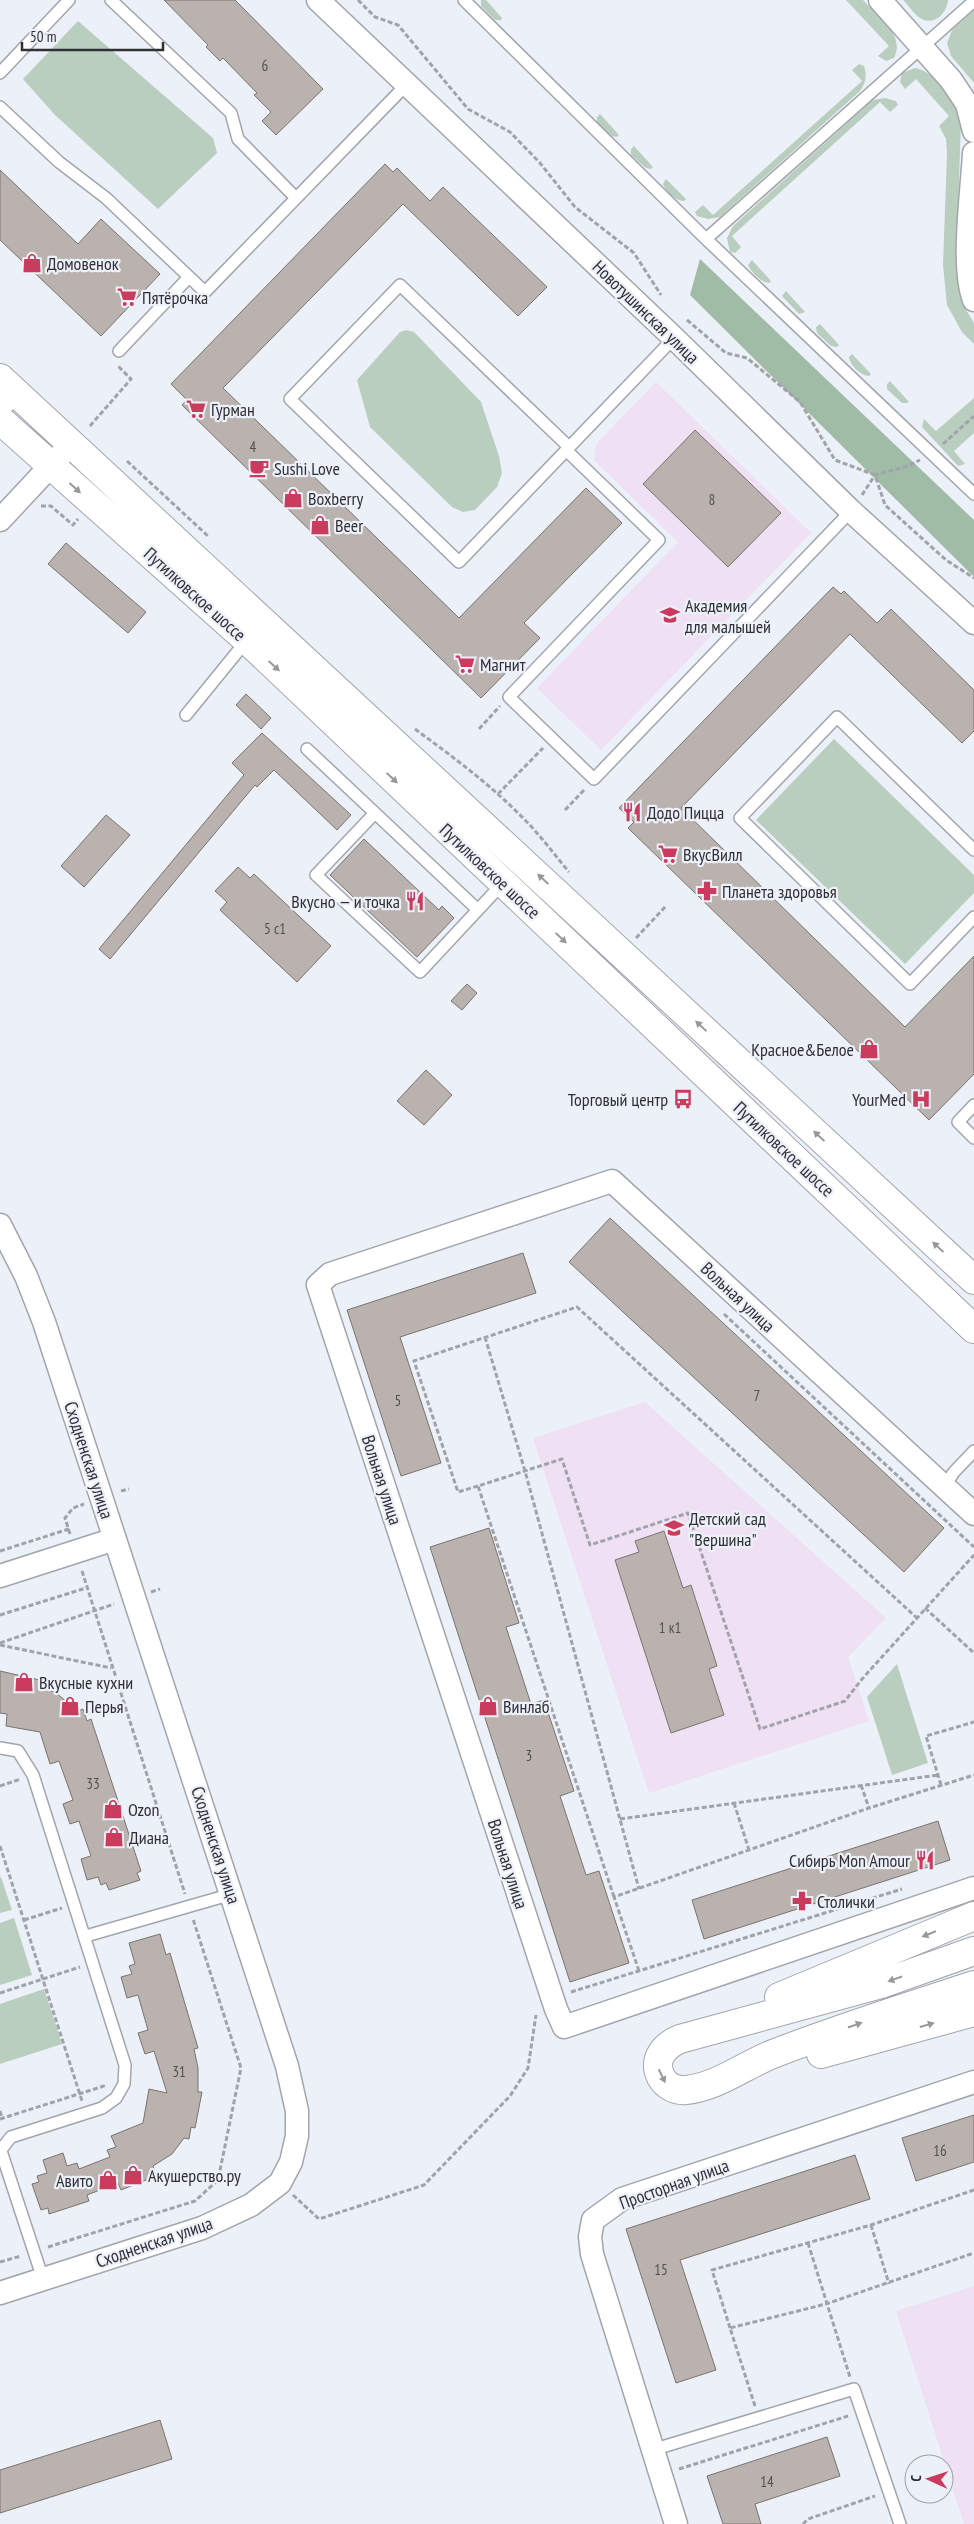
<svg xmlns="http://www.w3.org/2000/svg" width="974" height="2524" font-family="'PT Sans Narrow',sans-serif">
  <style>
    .education { fill: #efe0f3 }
    .green { fill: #b9cebe }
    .forest { fill: #a0bba6 }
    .building { fill: #bab2ae; stroke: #7a736f }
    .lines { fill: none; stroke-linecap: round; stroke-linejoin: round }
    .service-casing { stroke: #a2a5ac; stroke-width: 14 }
    .minor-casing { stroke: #a2a5ac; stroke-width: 25 }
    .tertiary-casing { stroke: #a2a5ac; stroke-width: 30 }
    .secondary-casing { stroke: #a2a5ac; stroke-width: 30 }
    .path { stroke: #a0a3a9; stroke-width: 3; stroke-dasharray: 5 2.5; stroke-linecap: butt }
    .service { stroke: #fff; stroke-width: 11 }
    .minor { stroke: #fff; stroke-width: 22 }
    .tertiary { stroke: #fff; stroke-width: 28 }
    .secondary { stroke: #fff; stroke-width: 28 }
    .oneway { fill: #979899 }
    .labels { text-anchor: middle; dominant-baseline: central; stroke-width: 4.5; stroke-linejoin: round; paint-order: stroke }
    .number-label { font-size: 15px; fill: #525052 }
    .poi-label { font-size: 18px; fill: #2f3033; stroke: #ecf0f8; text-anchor: start }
    .street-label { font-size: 18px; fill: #2f3033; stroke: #ecf0f8 }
  </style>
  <rect width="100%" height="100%" fill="#ecf0f8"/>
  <path class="education" d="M656 382 811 533 601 750 537 688 678 542 594 460 596 444Z
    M645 1402 886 1618 848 1657 869 1721 649 1793 533 1438Z
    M974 2286V2524H964L896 2311Z"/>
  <path class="green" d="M481 0H486L502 18 501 20H495L481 6Z
    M846 0H863C877 15 906 35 894 58L886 61 878 56 889 46Z
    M903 0H948C947 13 934 27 920 18 914 14 909 6 903 0Z
    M974 10V83L951 56 947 43 952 30Z
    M78 21 213 138 217 153 158 209 55 115 23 79Z
    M859 64 864 66C867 75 866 83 860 91L720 217 708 219 697 216 695 212 703 205 713 215 862 81 852 70Z
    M915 68C937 72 955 101 961 121L956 272 965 308 974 323V344L962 332 947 305 943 265 947 153 946 139 939 126 949 116 916 79 905 89 900 82 902 73Z
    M885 98 896 101 898 105 890 112 880 102 732 236 741 247 735 253 730 252 727 238 733 226 873 100Z
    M600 114 619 135 617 137 612 136 597 123V117Z
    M634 146 653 167 651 169 646 168 631 155V149Z
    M666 179 686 199 684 201C676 201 665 191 663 184Z
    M752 260 771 281 769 283C762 283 751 272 748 265Z
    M786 291 805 312 799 314 782 296Z
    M820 324 839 345 837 347 831 346 817 333 816 327Z
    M406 330 414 332 481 402 499 456 502 473 497 487 475 510 463 512 452 507 370 427 357 380 400 332Z
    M852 354 871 374 869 376C861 376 849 364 849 357Z
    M890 381 909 402 907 403H902L887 389V384Z
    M974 398V433L954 451 965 464 958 466 922 427 924 419 936 431Z
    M834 739 974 875V893L905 964 756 820Z
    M897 1664 928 1763 892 1775 867 1697Z
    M1 1877 12 1910 0 1913V1878Z
    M14 1918 32 1975 0 1985V1923Z
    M44 1989 62 2044 0 2064V2004Z"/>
  <path class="forest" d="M700 259 974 520V577L690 295Z"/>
  <path class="building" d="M164 0H235L323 89 276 135 262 121 271 112 254 95 257 93 223 58 220 61 206 47 208 45Z
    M385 164 393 172 397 168 430 201 443 187 547 287 518 316 403 204 223 388 459 618 586 488 622 523 524 623 540 638 481 698 182 405 187 400 171 384Z
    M0 170 78 244 101 219 160 274 101 336 0 240Z
    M695 430 781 513 728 567 643 484Z
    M66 543 146 612 128 633 48 564Z
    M833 587 841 594 844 591 877 623 891 609 974 690V731L962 743 850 634 681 808 905 1027 974 956V1074L929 1120 628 828 634 822 619 808Z
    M246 694 271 718 261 729 236 705Z
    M262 733 351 815 337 830 274 770 257 787 255 785 110 959 99 949 244 775 232 763Z
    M106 815 130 835 84 887 61 866Z
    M364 839 439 910 442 906 454 918 417 957 330 875Z
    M238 867 250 878 254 874 331 946 297 982 220 910 227 902 215 891Z
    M467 984 477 993 462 1010 451 1001Z
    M426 1070 452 1095 424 1125 397 1101Z
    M610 1218 944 1528 904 1572 569 1262Z
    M523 1253 536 1293 400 1337 441 1463 401 1476 347 1310Z
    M489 1528 519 1623 506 1627 531 1704 544 1700 574 1791 560 1796 586 1875 599 1871 629 1963 570 1982 430 1547Z
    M664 1531 683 1588 691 1585 717 1666 709 1669 724 1715 671 1733 615 1560 639 1552 635 1541Z
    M0 1671 44 1681 43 1689 55 1692 78 1711 83 1709 87 1721 91 1719 141 1871 137 1873 140 1880 109 1890 106 1883 101 1885 98 1877 87 1880 81 1859 91 1856 79 1821 70 1824 63 1804 73 1800 59 1761 50 1764 40 1732 6 1726 7 1714 0 1713Z
    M938 1821 950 1860 704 1939 692 1900Z
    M160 1934 166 1955 170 1953 198 2048 194 2049 198 2068V2092H202L195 2128 191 2127 189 2139 184 2138 172 2154 153 2166 156 2176 121 2190 118 2183 87 2195 89 2201 49 2214 48 2208 41 2210 32 2184 39 2182 37 2176 47 2173 43 2160 63 2153 67 2166 77 2163 79 2169 110 2157 107 2150 116 2147 111 2136 143 2123 149 2089 167 2093 154 2051 145 2054 138 2033 148 2030 138 1995 127 1998 121 1977 132 1974 129 1966 135 1964 129 1943Z
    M974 2115V2162L916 2181 902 2138Z
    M855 2155 870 2199 680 2260 716 2370 676 2383 626 2229Z
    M160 2420 172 2459 0 2513V2470Z
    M827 2437 840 2476 755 2504 761 2524H723L707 2476Z"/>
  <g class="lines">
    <defs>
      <path id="service" d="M111 0 231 113 238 139 296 198
        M464 0 706 239 974 494
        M0 73 69 0
        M0 107 59 162 106 198 205 292 407 84
        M706 239 974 1
        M119 351 189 277
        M569 447 400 285 290 399 459 562 674 338
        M566 450 659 540 509 697 594 779 851 511
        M186 715 247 640
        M307 749 375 813 316 875 420 972 503 883
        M375 813 478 910
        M974 850 837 717 740 818 910 984 974 917
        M974 1105 958 1122 974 1138
        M944 1487 954 1472 974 1451
        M0 1748 18 1751 33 1775 125 2065 124 2084 116 2098 102 2108 11 2137 0 2151
        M86 1936 232 1894
        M1 2151 43 2279
        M652 2450 854 2389 900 2524"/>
      <path id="minor" d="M318 0 674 338 851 511 974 623
        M880 0 951 80 967 104 974 131
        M974 153C972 192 961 266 974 300
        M0 407 15 391
        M0 520 70 445
        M0 1225 26 1276 44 1322 287 2066 297 2111V2136L291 2162 280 2183 251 2205 202 2228 0 2293
        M974 1514 612 1181 330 1274 318 1285 556 2009 564 2027 974 1888
        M0 1576 115 1539
        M676 2524 592 2254 590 2237 593 2220 622 2199 974 2082"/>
      <path id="tertiary" d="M974 1951 881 1984 680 2039C665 2045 652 2059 661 2077 666 2086 676 2091 686 2090 717 2087 745 2065 773 2054 839 2028 907 2007 974 1985
        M779 1997 974 1916
        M821 2054 974 2012"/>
      <path id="secondary" d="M0 378 974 1280
        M0 420 247 640 974 1329"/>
    </defs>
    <use href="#service" class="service-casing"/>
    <use href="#minor" class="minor-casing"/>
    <use href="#tertiary" class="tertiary-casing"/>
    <use href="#secondary" class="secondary-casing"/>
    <path class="path" d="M358 0 375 17 398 25 468 109 510 132 540 163 575 207 634 253 661 295
      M687 320 726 353 747 358 800 402 835 460 875 475 885 505 946 560 974 578
      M90 426 131 379 118 366
      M943 444 974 416
      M127 461 209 537
      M862 495 875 475 908 466 920 460
      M41 506H51L73 525 78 519
      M415 729C453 757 491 785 524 819 540 835 554 854 569 872
      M479 729 500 706
      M498 794 543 748
      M565 810 585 789
      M636 938 666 906
      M724 1314 974 1547
      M485 1337 525 1471 639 1889
      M478 1486 458 1492 414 1361 577 1307 917 1618
      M121 1491 129 1489
      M70 1534 65 1518 73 1508 84 1504
      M0 1551 69 1529
      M82 1571 185 1894
      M151 1592 160 1589
      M925 1608 974 1653
      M0 1615 86 1588
      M0 1643 114 1604
      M0 1645 111 1668
      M861 1785 869 1808
      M941 1785 926 1736 974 1722
      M0 1786 21 1779
      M734 1803 749 1850
      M620 1819 938 1775
      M0 1846 82 2101
      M614 1897 478 1486 562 1459 590 1545 688 1513 760 1729 845 1701 862 1679 974 1555
      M24 1920 62 1908
      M639 1971 614 1897 869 1808 974 1775
      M571 1992 902 1889
      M0 1993 80 1967
      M0 2111 2 2118
      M0 2119 107 2085
      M293 2195 319 2219 424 2185 510 2096 528 2068 536 2015
      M871 2225 889 2284
      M808 2243 850 2377
      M48 2247 195 2201 218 2180 241 2068 193 1919
      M0 2262 21 2256
      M730 2328 712 2270 871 2225 974 2190
      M755 2406 730 2328 826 2304 974 2253
      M679 2469 848 2416
      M803 2524 808 2519 875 2496"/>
    <use href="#service" class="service"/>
    <use href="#minor" class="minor"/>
    <use href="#tertiary" class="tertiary"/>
    <use href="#secondary" class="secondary"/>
  </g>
  <defs><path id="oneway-solid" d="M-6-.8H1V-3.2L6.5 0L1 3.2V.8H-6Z" transform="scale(1.25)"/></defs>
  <g class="oneway">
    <use href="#oneway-solid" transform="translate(75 488) rotate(42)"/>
    <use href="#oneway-solid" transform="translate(274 666) rotate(43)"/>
    <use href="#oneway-solid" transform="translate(392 778) rotate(43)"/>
    <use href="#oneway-solid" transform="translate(543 879) rotate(-137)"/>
    <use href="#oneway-solid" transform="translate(561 938) rotate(43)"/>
    <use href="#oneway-solid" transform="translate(701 1026) rotate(-137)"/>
    <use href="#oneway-solid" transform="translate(819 1136) rotate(-137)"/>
    <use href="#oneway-solid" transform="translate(938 1247) rotate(-137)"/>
    <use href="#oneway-solid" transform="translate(929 1934) rotate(158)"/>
    <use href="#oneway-solid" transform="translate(895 1979) rotate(161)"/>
    <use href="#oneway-solid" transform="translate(855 2025) rotate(-19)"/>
    <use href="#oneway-solid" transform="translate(927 2025) rotate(-16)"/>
    <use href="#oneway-solid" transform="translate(662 2076) rotate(64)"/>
  </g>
  <defs>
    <symbol id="shop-bare" viewBox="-9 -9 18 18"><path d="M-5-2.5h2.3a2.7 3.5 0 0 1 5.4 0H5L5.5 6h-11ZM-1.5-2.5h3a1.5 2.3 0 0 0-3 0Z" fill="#cb3b5d" stroke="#ecf0f8" stroke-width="2.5" paint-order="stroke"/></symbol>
    <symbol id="supermarket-bare" viewBox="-9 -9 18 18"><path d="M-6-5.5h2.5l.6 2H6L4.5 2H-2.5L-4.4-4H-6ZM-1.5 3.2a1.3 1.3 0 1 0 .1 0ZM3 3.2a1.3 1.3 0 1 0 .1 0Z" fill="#cb3b5d" stroke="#ecf0f8" stroke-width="2.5" paint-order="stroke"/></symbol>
    <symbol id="cafe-bare" viewBox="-9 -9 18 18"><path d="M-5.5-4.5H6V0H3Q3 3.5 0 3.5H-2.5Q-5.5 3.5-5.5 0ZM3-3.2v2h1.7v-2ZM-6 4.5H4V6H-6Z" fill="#cb3b5d" stroke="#ecf0f8" stroke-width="2.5" paint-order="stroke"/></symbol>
    <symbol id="school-bare" viewBox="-9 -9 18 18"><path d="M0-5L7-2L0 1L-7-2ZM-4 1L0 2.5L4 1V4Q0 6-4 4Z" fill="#cb3b5d" stroke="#ecf0f8" stroke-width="2.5" paint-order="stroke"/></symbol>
    <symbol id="restaurant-bare" viewBox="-9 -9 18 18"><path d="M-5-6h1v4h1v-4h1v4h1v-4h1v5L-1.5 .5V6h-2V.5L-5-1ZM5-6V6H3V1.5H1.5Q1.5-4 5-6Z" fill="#cb3b5d" stroke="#ecf0f8" stroke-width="2.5" paint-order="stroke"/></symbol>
    <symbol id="pharmacy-bare" viewBox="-9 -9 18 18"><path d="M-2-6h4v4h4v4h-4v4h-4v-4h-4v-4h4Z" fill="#cb3b5d" stroke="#ecf0f8" stroke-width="2.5" paint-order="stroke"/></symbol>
    <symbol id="bus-bare" viewBox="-9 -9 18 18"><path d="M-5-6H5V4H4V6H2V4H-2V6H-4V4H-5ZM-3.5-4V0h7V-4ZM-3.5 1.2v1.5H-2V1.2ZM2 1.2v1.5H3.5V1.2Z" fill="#cb3b5d" stroke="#ecf0f8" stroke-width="2.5" paint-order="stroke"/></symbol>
    <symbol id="hospital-bare" viewBox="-9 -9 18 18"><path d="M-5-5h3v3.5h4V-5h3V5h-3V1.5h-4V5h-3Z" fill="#cb3b5d" stroke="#ecf0f8" stroke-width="2.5" paint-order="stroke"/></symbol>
  </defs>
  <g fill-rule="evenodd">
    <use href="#shop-bare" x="18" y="249" width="28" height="28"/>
    <use href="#supermarket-bare" x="113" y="283" width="28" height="28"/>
    <use href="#supermarket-bare" x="182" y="395" width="28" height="28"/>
    <use href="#cafe-bare" x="245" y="454" width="28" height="28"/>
    <use href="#shop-bare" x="279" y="484" width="28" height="28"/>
    <use href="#shop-bare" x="306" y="511" width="28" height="28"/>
    <use href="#school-bare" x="656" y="601" width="28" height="28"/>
    <use href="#supermarket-bare" x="451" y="650" width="28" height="28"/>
    <use href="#restaurant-bare" x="618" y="798" width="28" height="28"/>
    <use href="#supermarket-bare" x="654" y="840" width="28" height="28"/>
    <use href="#pharmacy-bare" x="693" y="877" width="28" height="28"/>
    <use href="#restaurant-bare" x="401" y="887" width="28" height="28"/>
    <use href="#shop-bare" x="855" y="1035" width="28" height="28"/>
    <use href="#bus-bare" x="669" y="1085" width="28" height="28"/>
    <use href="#hospital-bare" x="907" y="1085" width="28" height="28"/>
    <use href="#school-bare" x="660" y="1514" width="28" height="28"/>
    <use href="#shop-bare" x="10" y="1668" width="28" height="28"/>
    <use href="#shop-bare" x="56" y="1692" width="28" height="28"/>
    <use href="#shop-bare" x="474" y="1692" width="28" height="28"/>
    <use href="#shop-bare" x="99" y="1795" width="28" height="28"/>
    <use href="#shop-bare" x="100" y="1823" width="28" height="28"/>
    <use href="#restaurant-bare" x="911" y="1846" width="28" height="28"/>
    <use href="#pharmacy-bare" x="788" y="1887" width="28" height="28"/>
    <use href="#shop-bare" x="119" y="2161" width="28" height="28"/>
    <use href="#shop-bare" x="94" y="2166" width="28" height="28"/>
  </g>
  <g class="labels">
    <g class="number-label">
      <text x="265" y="65">6</text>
      <text x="253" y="446">4</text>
      <text x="712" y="499">8</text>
      <text x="275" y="928">5 с1</text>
      <text x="757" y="1395">7</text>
      <text x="398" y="1400">5</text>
      <text x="670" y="1627">1 к1</text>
      <text x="529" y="1755">3</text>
      <text x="93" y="1783">33</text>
      <text x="179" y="2071">31</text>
      <text x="940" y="2150">16</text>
      <text x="661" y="2269">15</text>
      <text x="767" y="2481">14</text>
    </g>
    <g class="poi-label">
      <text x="47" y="263">Домовенок</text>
      <text x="142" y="297">Пятёрочка</text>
      <text x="211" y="409">Гурман</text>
      <text x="274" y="468">Sushi Love</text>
      <text x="308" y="498">Boxberry</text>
      <text x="335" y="525">Beer</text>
      <text x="685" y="605">Академия<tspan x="685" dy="21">для малышей</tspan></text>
      <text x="480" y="664">Магнит</text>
      <text x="647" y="812">Додо Пицца</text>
      <text x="683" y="854">ВкусВилл</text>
      <text x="722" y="891">Планета здоровья</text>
      <text x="400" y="901" text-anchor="end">Вкусно — и точка</text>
      <text x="854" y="1049" text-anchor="end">Красное&amp;Белое</text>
      <text x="668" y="1099" text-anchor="end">Торговый центр</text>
      <text x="906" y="1099" text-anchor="end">YourMed</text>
      <text x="689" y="1518">Детский сад<tspan x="689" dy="21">"Вершина"</tspan></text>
      <text x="39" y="1682">Вкусные кухни</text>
      <text x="85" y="1706">Перья</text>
      <text x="503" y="1706">Винлаб</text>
      <text x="128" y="1809">Ozon</text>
      <text x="129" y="1837">Диана</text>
      <text x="910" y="1860" text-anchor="end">Сибирь Mon Amour</text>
      <text x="817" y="1901">Столички</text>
      <text x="148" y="2175">Акушерство.ру</text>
      <text x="93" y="2180" text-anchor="end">Авито</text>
    </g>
    <g class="street-label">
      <text transform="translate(646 312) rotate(44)">Новотушинская улица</text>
      <text transform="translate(195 594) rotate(42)">Путилковское шоссе</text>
      <text transform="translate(490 871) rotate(43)">Путилковское шоссе</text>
      <text transform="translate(784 1149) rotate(43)">Путилковское шоссе</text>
      <text transform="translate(738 1297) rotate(43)">Вольная улица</text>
      <text transform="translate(89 1460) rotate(72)">Сходненская улица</text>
      <text transform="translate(382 1480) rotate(72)">Вольная улица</text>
      <text transform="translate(216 1845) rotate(72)">Сходненская улица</text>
      <text transform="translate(508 1864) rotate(72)">Вольная улица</text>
      <text transform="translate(674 2184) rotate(-20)">Просторная улица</text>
      <text transform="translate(154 2242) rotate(-19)">Сходненская улица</text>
    </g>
  </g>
  <g transform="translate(929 2479) rotate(273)"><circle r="24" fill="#ecf0f8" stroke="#a0a3a9"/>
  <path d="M0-4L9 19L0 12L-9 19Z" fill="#cb3b5d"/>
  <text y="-8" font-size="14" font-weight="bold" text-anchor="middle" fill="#2f3033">С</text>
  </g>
  <path d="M22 42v8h141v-8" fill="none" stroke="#2f3033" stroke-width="2.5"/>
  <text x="30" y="42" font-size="15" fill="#2f3033" stroke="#ecf0f8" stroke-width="4" paint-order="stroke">50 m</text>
</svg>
